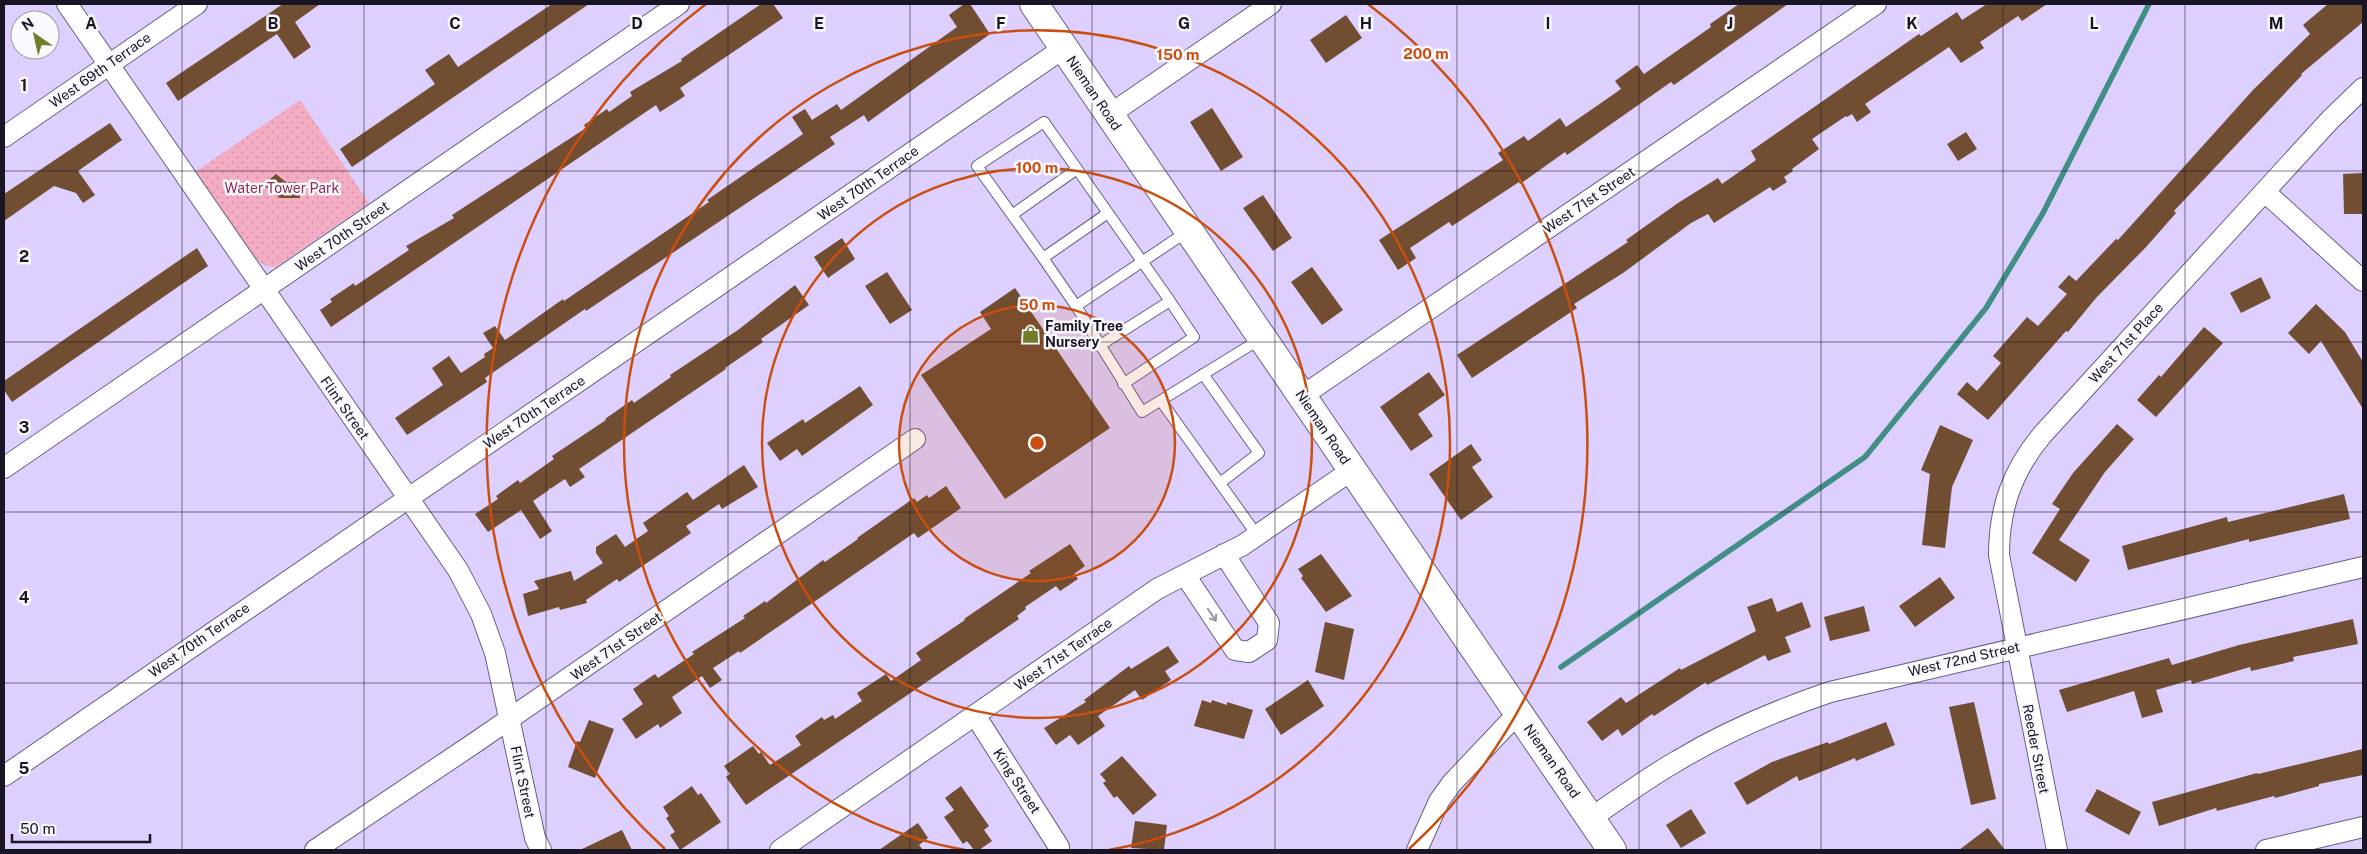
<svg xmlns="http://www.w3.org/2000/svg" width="2367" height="854" font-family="'Public Sans',sans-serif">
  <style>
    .green { fill: url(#green-dots) }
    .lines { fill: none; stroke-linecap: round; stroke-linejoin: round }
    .stream { stroke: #418e84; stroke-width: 5.5 }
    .building { fill: #714d31 }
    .lane-casing { stroke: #6a5e86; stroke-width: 12 }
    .street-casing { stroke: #6a5e86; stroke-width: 22 }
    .secondary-casing { stroke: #6a5e86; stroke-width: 30 }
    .lane { stroke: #fff; stroke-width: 10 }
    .street { stroke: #fff; stroke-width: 20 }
    .secondary { stroke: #fff; stroke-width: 28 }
    .oneway { stroke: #98969d }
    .grid { fill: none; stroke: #1a1525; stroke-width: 1; stroke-opacity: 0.55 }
    .ring { fill: none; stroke: #c94f10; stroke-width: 2.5 }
    .labels { text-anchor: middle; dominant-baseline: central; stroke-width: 5; stroke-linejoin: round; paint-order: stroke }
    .street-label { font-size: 14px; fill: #1a1525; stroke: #f9f8fd }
    .park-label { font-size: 14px; fill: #8b2a53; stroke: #f9f8fd }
    .poi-label { font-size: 14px; font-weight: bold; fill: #1a1525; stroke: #f9f8fd; text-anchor: start }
    .grid-label { font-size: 16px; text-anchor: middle; font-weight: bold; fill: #1a1525; stroke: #f9f8fd; stroke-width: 5; stroke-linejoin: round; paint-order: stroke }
    .centre { fill: #c94f10; stroke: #f9f8fd; stroke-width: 2.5 }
    .ring-label { font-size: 15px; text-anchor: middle; font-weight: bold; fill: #c94f10; stroke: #f9f8fd; stroke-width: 5; stroke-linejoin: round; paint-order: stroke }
  </style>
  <defs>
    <pattern id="green-dots" width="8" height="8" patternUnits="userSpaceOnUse" patternTransform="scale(1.25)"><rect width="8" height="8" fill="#f3acc2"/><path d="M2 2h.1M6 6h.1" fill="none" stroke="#d093a7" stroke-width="1.8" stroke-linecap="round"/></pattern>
  </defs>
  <rect width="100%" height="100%" fill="#ddcffe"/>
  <path class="green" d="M300 100 369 203 276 267 266 266 258 261 195 172Z"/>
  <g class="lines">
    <path class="stream" d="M1561 667 1865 457 1986 308 2043 213 2149 4"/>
  </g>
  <path class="building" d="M283 4H320L295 22 311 47 294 59 277 34 178 101 166 83Z
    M552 4H589L352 167 340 149 435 84 425 70 449 54 458 67Z
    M761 4H773L783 18 680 88 685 96 660 112 656 105 331 327 320 310 332 302 330 299 354 283 355 286 409 250 406 246 454 218 452 215 586 128 584 125 607 109 609 112 632 96 630 92 682 61 681 59Z
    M964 4H970L990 34 868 122 864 115 830 137 835 144 586 311 585 309 485 378 487 382 407 435 395 418 443 385 432 368 449 356 461 373 485 357 484 354 493 348 483 333 495 326 505 340 563 299 564 301 709 202 707 200 803 134 792 117 805 109 812 120 837 104 841 110 957 27 949 15Z
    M1739 4H1788L1674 85 1671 82 1567 155 1565 152 1520 184 1519 182 1452 226 1449 222 1410 248 1416 258 1398 270 1379 240 1503 160 1498 153 1524 136 1528 141 1560 118 1566 127 1588 112 1621 89 1615 81 1637 65 1644 74 1711 27 1710 24Z
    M1987 4H2047L2022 21 2018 16 1980 42 1984 48 1961 63 1949 47 1865 104 1871 112 1857 122 1852 114 1847 117 1846 116 1812 139 1819 149 1792 169 1793 171 1784 177 1787 182 1773 191 1770 187 1714 223 1708 214 1691 223 1623 273 1574 304 1577 308 1472 378 1457 355 1628 242 1626 240 1678 203 1718 178 1722 184 1756 160 1751 151 1919 34 1921 36 1957 12 1962 20Z
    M2328 4H2363V22L2301 74 2302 75 2174 211 2176 213 2147 246 2096 298 2068 332 2066 331 1988 420 1957 394 1967 382 1977 391 2001 363 1993 356 2027 317 2038 326 2067 294 2058 287 2069 275 2076 281 2116 239 2118 240 2253 90 2310 34 2303 25Z
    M1346 15 1362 38 1326 63 1310 40Z
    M1212 108 1243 157 1221 171 1190 122Z
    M110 123 122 140 78 171 95 195 83 203 76 193 54 186 4 221V194Z
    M1966 132 1977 149 1958 161 1947 144Z
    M2363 173V214H2344L2343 174Z
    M276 174 286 182H297L300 198H280L263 185Z
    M1263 195 1292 238 1273 251 1243 208Z
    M842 238 855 259 828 278 814 257Z
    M197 248 208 266 12 402 4 390V381Z
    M1312 267 1343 310 1322 325 1291 282Z
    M887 272 912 310 890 324 865 286Z
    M2261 277 2271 298 2241 313 2230 293Z
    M795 285 809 305 761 339 763 342 725 368 726 369 579 469 585 477 570 487 565 479 550 489 549 487V490L533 501 552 531 540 539 521 510 488 532 475 514 498 499 496 496 518 480 520 483 554 459 552 456 606 420 605 419 632 400 634 403 671 377 670 375 738 330Z
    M1015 288 1110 428 1005 499 921 375 991 329 980 312Z
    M2316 304 2345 332 2363 362V409L2321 341 2309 354 2288 333Z
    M2204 327 2223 343 2156 417 2137 400 2159 375 2161 377Z
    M1429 372 1445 395 1418 414 1433 436 1411 451 1380 407Z
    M860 386 873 405 802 456 797 449 780 461 767 443 803 419 805 423Z
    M2117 424 2134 439 2105 472 2059 540 2090 560 2076 582 2032 553 2060 509 2052 504 2073 473Z
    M1940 425 1973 440 1952 487 1945 548 1922 545 1930 474 1921 470Z
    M1471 444 1482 460 1472 467 1493 497 1461 520 1429 474Z
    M744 465 758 487 722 509 719 504 686 526 691 533 619 582 617 579 586 600 587 603 560 610 559 607 528 616 523 594 539 589 534 581 571 571 574 581 603 563 596 553V547L616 534 625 547 648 531 643 523 687 492 693 500Z
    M946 486 961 508 918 538 914 533 740 653 739 651 713 668 722 680 710 688 702 676 672 697 682 713 660 728 658 724 636 739 622 719 643 704 633 689 655 674 658 678 694 654 692 652 745 618 743 616 765 601 766 603 823 560 825 562 858 539 857 538 914 498 917 502 927 495 929 498Z
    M2344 494 2350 519 2249 542V539L2128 570 2122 546 2227 517 2228 522Z
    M1070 544 1085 566 1074 574 1078 579 1060 591 1056 586 1025 607 1026 609 1017 616 1019 619 746 805 726 777 730 774 724 766 753 746 759 754 761 752 770 765 801 745 795 736 822 717 824 720 833 715 835 719 862 701 857 693 886 674 891 681 921 660 916 653 965 620 964 619 1031 573 1029 571Z
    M1321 554 1352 596 1326 612 1301 578 1303 576 1298 569Z
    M1940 577 1955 598 1915 627 1899 606Z
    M1772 598 1777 612 1802 602 1811 627 1785 637 1791 652 1768 661 1765 655 1707 685 1706 682 1654 716 1652 714 1622 736 1618 729 1602 741 1587 722 1621 697 1626 703 1680 668 1681 670 1756 631 1747 607Z
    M1864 606 1870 631 1830 641 1824 617Z
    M2353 619 2358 644 2293 657 2294 661 2251 671 2250 667 2192 684 2191 680 2156 690 2163 712 2142 718 2134 691 2067 712 2059 690 2169 658 2172 665 2239 645Z
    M1325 622 1354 629 1344 680 1315 672Z
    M1168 646 1179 662 1165 671 1171 680 1142 700 1135 690 1098 716 1105 726 1078 745 1070 735 1056 745 1044 728 1086 702 1084 700 1129 666 1131 669Z
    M1308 680 1324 706 1281 735 1265 709Z
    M1202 700 1211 703 1212 700 1227 705V702L1253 710 1244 739 1194 726Z
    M1974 702 1996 799 1971 805 1949 707Z
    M589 720 614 729 595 778 568 767 577 741 580 742Z
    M1886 722 1895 745 1856 761 1855 758 1799 781 1797 776 1747 805 1734 783 1772 762 1828 742 1829 744Z
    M2363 749V775L2319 784V786L2275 798 2274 796 2217 811 2216 808 2159 826 2152 802 2257 773 2258 774Z
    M1122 756 1157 795 1133 815 1117 796 1114 798 1103 783 1106 781 1100 774Z
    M692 786 698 795 701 793 721 822 680 850 670 835 675 832 666 818 669 816 663 807Z
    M961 786 989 826 984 830 992 841 979 850H974L967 841 963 844 944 817 954 810 945 798Z
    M2097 789 2141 812 2129 835 2085 811Z
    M1691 809 1706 833 1681 848 1666 825Z
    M1135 821 1167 825 1164 850 1131 848Z
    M918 823 928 838 919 845 923 850H879Z
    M1988 828 2005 850H1959Z
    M622 830 632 850H580Z"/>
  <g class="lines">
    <defs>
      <path id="lane" d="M1012 215 1077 169
        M1188 231 1076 306 1142 412 1262 338
        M1043 258 977 166 1044 122 1108 213
        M1076 306 1043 258 1108 213 1170 301
        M1099 346 1170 301 1194 337 1123 384
        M1203 374 1259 453 1220 483
        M1161 401 1257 535"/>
      <path id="street" d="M67 4 458 570 481 614 495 653 535 838 541 850
        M1109 115 1271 4
        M4 137 197 4
        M2265 192 2363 281
        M1302 396 1876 4
        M4 468 679 4
        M1185 575 1235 650 1249 652 1267 640 1269 623 1224 554
        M975 715 1059 847
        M4 776 1064 48
        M1591 818C1619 799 1647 778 1677 761 1725 732 1777 710 1830 692L2363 567
        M315 850 476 742 915 439
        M780 850 1157 589 1243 545 1352 470
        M1417 850 1439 801 1452 783 1518 713
        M2057 850 1999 555C1999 509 2012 471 2042 435L2330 120 2363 88
        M2266 850 2363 827"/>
      <path id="secondary" d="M1034 4 1612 850"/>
    </defs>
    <use href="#lane" class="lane-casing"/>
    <use href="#street" class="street-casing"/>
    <use href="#secondary" class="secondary-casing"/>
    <use href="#lane" class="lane"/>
    <use href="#street" class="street"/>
    <use href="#secondary" class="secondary"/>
  </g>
  <defs><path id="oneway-shaft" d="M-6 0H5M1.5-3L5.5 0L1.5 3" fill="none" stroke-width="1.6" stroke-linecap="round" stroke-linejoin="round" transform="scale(1.25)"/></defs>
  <use class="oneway" href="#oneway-shaft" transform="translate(1212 615) rotate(56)"/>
  <path class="grid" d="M182 4V850M364 4V850M546 4V850M728 4V850M910 4V850M1092 4V850M1275 4V850M1457 4V850M1639 4V850M1821 4V850M2003 4V850M2185 4V850M4 171H2363M4 342H2363M4 512H2363M4 683H2363"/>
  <circle cx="1037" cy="443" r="138" fill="#c94f10" fill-opacity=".12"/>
  <g class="ring">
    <circle cx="1037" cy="443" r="138"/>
    <circle cx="1037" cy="443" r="275"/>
    <path d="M965 850A413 413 0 1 1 1109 850"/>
    <path d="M665 849A550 550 0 0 1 706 4M1368 4A550 550 0 0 1 1409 849"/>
  </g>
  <defs>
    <symbol id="shop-bare" viewBox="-9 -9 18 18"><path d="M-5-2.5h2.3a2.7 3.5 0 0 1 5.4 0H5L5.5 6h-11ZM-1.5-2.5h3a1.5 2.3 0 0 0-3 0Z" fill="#707e2c" stroke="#f9f8fd" stroke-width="2.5" paint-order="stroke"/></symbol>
  </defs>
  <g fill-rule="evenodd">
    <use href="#shop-bare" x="1018" y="322" width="25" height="25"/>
  </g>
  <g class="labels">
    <g class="street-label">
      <text transform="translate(100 70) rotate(-35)">West 69th Terrace</text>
      <text transform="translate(1094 93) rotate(56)">Nieman Road</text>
      <text transform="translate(868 183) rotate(-35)">West 70th Terrace</text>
      <text transform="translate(1589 200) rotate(-34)">West 71st Street</text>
      <text transform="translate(342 236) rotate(-35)">West 70th Street</text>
      <text transform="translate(2126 343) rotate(-48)">West 71st Place</text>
      <text transform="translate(345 408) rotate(55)">Flint Street</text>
      <text transform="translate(534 412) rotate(-34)">West 70th Terrace</text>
      <text transform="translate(1323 427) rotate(56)">Nieman Road</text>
      <text transform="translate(199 640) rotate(-35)">West 70th Terrace</text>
      <text transform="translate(616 646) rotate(-35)">West 71st Street</text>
      <text transform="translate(1063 654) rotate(-35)">West 71st Terrace</text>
      <text transform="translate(1964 659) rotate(-13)">West 72nd Street</text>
      <text transform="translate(2036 749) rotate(79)">Reeder Street</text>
      <text transform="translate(1552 761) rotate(55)">Nieman Road</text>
      <text transform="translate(1017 781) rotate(57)">King Street</text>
      <text transform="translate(523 782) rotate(78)">Flint Street</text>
    </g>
    <g class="park-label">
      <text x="282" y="188">Water Tower Park</text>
    </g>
    <g class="poi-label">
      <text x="1045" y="326">Family Tree<tspan x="1045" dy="16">Nursery</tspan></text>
    </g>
  </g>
  <g class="grid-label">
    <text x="91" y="29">A</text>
    <text x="273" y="29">B</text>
    <text x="455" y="29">C</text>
    <text x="637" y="29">D</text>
    <text x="819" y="29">E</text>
    <text x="1001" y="29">F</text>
    <text x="1184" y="29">G</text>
    <text x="1366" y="29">H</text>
    <text x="1548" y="29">I</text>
    <text x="1730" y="29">J</text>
    <text x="1912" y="29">K</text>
    <text x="2094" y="29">L</text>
    <text x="2276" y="29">M</text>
    <text x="24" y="91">1</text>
    <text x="24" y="262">2</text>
    <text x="24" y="433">3</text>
    <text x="24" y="603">4</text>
    <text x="24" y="774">5</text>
  </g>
  <circle cx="1037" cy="443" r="8" class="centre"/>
  <g class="ring-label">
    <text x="1426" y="59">200 m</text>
    <text x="1178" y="60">150 m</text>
    <text x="1037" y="173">100 m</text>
    <text x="1037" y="310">50 m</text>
  </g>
  <rect width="2367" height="854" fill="none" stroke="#1a1525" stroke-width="10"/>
  <g transform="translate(35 35) rotate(326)"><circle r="24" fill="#f9f8fd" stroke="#a09da7"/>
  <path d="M0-4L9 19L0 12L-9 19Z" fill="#707e2c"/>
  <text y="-8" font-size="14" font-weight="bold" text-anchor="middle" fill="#1a1525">N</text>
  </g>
  <path d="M12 834v8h138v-8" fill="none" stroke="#1a1525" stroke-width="2.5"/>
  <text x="20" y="834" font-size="15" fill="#1a1525" stroke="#f9f8fd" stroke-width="4" paint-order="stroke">50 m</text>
</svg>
